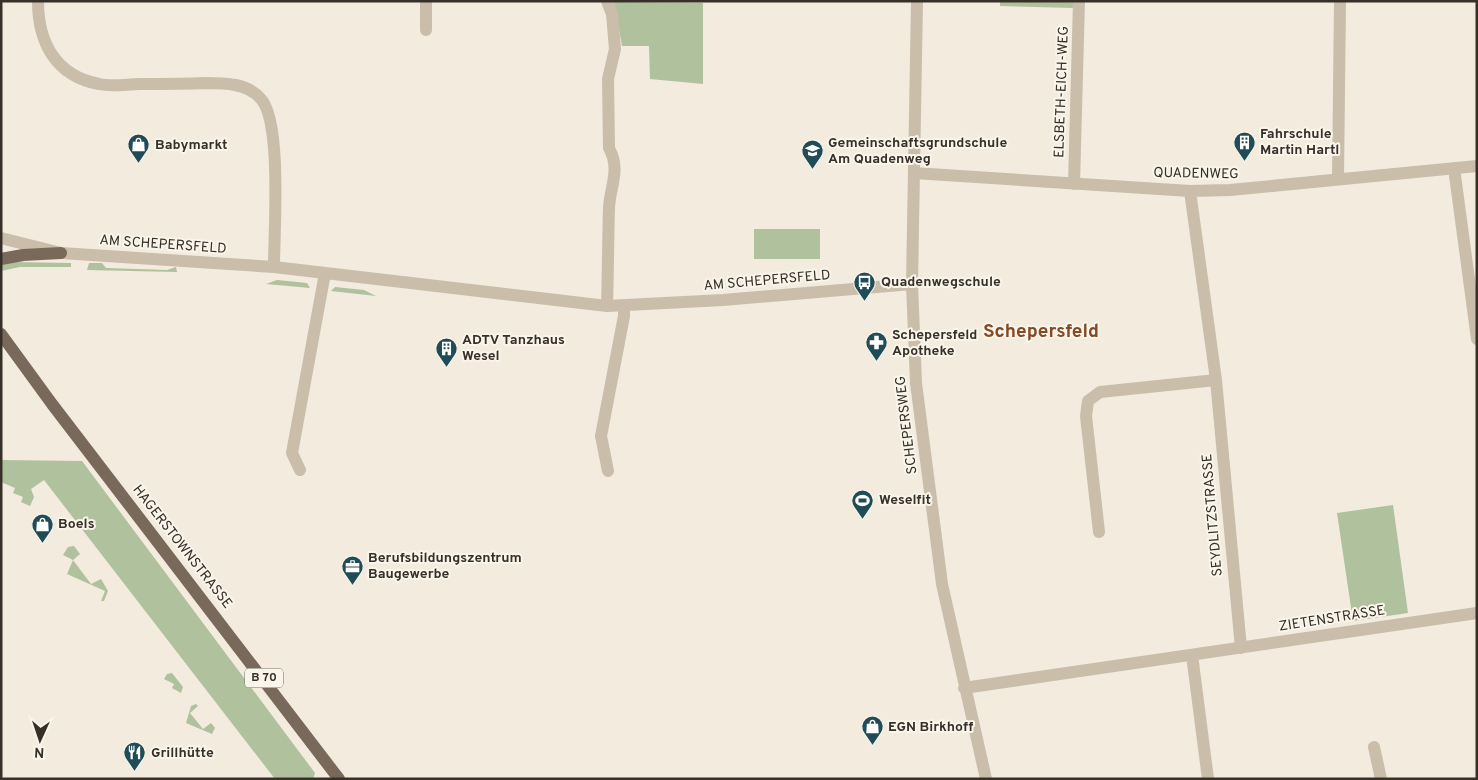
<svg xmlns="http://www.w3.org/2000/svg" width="1478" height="780" font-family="Overpass,sans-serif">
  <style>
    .green { fill: #b0c19e }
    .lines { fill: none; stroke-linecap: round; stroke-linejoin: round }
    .minor { stroke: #cabdaa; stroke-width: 12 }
    .primary { stroke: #79695b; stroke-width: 12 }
    .labels { text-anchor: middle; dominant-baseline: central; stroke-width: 4; stroke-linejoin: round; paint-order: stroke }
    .shield { fill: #f9f5ea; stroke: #716b63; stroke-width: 1 }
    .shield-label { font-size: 12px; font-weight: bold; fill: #373029 }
    .street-label { font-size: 14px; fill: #373029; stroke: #f9f5ea }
    .poi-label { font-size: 14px; font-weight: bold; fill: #373029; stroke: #f9f5ea; text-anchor: start }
    .district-label { font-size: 19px; font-weight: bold; fill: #844a25; stroke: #f9f5ea }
  </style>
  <rect width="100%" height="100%" fill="#f2ebde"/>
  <path class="green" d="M1000 1H1075L1074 8 1000 6Z
    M614 2 703 3V84L650 79 649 46H622Z
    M754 229H820V259H754Z
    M11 262 71 263V267H20L1 271V264Z
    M89 263H102L106 268 167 270 176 267 177 272 87 270Z
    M277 280 307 283 310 288 266 284Z
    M335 287 364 290 376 296 331 291Z
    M1 460 82 461 315 773 313 779H275L44 480 31 489 34 497 30 506 21 502 23 497 13 493 15 488 1 482Z
    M1393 505 1408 613 1353 621 1337 513Z
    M74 546 80 554 73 560 91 584 101 579 108 591 104 601H101L105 591 67 574 73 560 63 555 68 547Z
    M172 673 183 687 181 693 172 688 174 684 164 679 167 674Z
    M196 704 198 706 190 713 203 729 211 723 215 728 212 734 186 723 191 706Z"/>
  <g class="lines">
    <path class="minor" d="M38 1C38 43 56 76 99 84 112 87 127 84 140 84 162 84 183 84 205 83 224 83 248 83 261 99 282 122 274 232 274 267
      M426 1V30
      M607 1 612 14 615 49 608 79 609 148C621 170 610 186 609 208 608 241 608 273 607 306
      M917 1 912 284 916 383 942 584 986 779
      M1454 168 1477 339
      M914 173 1190 191 1230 190 1477 166
      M1338 178 1340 1
      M1074 184 1079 1
      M1190 191 1216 380 1241 648
      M1 238 61 253 274 267 607 306 723 300 912 284
      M300 470 292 453 325 273
      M608 471 601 436 624 316V306
      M1099 532 1086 416 1088 401 1100 392 1216 380
      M1192 655 1208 779
      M964 688 1477 613
      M1374 747 1381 779"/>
    <path class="primary" d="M1 259 23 255 61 253
      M1 334 52 404 339 779"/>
  </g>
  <defs>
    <symbol id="building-pin" viewBox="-11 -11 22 30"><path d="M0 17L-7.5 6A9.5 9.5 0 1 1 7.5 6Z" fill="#204c58" stroke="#f9f5ea"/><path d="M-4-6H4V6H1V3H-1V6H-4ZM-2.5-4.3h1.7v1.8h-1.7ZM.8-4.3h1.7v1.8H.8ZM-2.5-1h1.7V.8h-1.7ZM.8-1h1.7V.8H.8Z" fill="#fff"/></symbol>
    <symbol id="shop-pin" viewBox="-11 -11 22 30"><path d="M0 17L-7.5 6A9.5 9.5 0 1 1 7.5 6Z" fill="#204c58" stroke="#f9f5ea"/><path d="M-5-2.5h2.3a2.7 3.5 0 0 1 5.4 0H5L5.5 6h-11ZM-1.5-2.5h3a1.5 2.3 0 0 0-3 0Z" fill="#fff"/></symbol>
    <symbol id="school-pin" viewBox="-11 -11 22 30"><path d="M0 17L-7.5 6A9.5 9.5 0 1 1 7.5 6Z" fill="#204c58" stroke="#f9f5ea"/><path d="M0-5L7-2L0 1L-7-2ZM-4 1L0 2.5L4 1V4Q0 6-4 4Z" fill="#fff"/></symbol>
    <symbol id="bus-pin" viewBox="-11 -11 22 30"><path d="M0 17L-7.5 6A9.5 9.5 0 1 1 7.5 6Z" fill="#204c58" stroke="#f9f5ea"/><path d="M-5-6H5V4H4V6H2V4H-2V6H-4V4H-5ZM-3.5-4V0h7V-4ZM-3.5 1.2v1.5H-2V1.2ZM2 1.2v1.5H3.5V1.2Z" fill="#fff"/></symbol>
    <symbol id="pharmacy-pin" viewBox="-11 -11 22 30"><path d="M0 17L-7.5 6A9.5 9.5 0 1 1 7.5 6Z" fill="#204c58" stroke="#f9f5ea"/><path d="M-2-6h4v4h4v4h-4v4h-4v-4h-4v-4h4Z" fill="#fff"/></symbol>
    <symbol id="stadium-pin" viewBox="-11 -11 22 30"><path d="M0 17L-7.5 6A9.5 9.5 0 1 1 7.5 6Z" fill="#204c58" stroke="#f9f5ea"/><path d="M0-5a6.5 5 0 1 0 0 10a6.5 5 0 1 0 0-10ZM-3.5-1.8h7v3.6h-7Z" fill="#fff"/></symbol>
    <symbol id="office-pin" viewBox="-11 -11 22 30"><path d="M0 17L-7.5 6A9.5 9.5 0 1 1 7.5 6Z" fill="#204c58" stroke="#f9f5ea"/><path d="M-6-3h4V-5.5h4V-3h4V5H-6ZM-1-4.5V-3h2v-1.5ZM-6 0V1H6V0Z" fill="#fff"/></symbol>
    <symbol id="restaurant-pin" viewBox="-11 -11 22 30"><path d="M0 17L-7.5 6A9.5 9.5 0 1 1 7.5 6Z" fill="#204c58" stroke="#f9f5ea"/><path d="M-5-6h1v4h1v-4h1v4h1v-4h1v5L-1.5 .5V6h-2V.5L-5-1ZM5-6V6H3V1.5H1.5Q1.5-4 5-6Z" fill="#fff"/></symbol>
  </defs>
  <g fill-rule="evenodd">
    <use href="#building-pin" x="1232" y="130" width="25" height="34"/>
    <use href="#shop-pin" x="126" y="132" width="25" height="34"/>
    <use href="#school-pin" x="800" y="138" width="25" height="34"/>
    <use href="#bus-pin" x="852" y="270" width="25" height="34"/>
    <use href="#pharmacy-pin" x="864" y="330" width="25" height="34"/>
    <use href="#building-pin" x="434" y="336" width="25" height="34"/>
    <use href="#stadium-pin" x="850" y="488" width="25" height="34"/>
    <use href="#shop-pin" x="30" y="512" width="25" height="34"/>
    <use href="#office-pin" x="340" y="554" width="25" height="34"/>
    <use href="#shop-pin" x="860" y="714" width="25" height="34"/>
    <use href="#restaurant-pin" x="122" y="740" width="25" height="34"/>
  </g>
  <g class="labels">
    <rect class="shield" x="245" y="668.5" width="38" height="19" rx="4"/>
    <g class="shield-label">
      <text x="264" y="678">B 70</text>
    </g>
    <g class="street-label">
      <text transform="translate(1062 92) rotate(-88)">ELSBETH-EICH-WEG</text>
      <text transform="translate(1196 174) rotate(1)">QUADENWEG</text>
      <text transform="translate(163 245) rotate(4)">AM SCHEPERSFELD</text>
      <text transform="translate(767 281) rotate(-5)">AM SCHEPERSFELD</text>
      <text transform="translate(907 425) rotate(-97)">SCHEPERSWEG</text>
      <text transform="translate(1213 515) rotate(-95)">SEYDLITZSTRASSE</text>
      <text transform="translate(182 547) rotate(52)">HAGERSTOWNSTRASSE</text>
      <text transform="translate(1332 619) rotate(-9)">ZIETENSTRASSE</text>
    </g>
    <g class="poi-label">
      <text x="1260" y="134">Fahrschule<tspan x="1260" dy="16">Martin Hartl</tspan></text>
      <text x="828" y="143">Gemeinschaftsgrundschule<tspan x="828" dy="16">Am Quadenweg</tspan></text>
      <text x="155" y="145">Babymarkt</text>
      <text x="881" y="282">Quadenwegschule</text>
      <text x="892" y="335">Schepersfeld<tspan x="892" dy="16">Apotheke</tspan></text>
      <text x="462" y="340">ADTV Tanzhaus<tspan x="462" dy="16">Wesel</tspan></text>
      <text x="879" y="500">Weselfit</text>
      <text x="58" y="524">Boels</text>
      <text x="368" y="558">Berufsbildungszentrum<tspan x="368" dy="16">Baugewerbe</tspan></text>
      <text x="888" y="727">EGN Birkhoff</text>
      <text x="151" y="753">Grillhütte</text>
    </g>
    <g class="district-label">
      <text x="1041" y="332">Schepersfeld</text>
    </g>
  </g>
  <rect width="1478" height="780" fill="none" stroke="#373029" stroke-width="5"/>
  <g transform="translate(40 740) rotate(183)" stroke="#f9f5ea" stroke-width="4" paint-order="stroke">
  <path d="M0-4L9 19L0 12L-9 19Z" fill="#373029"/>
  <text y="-8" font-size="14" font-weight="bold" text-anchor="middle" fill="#373029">N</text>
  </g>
</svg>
